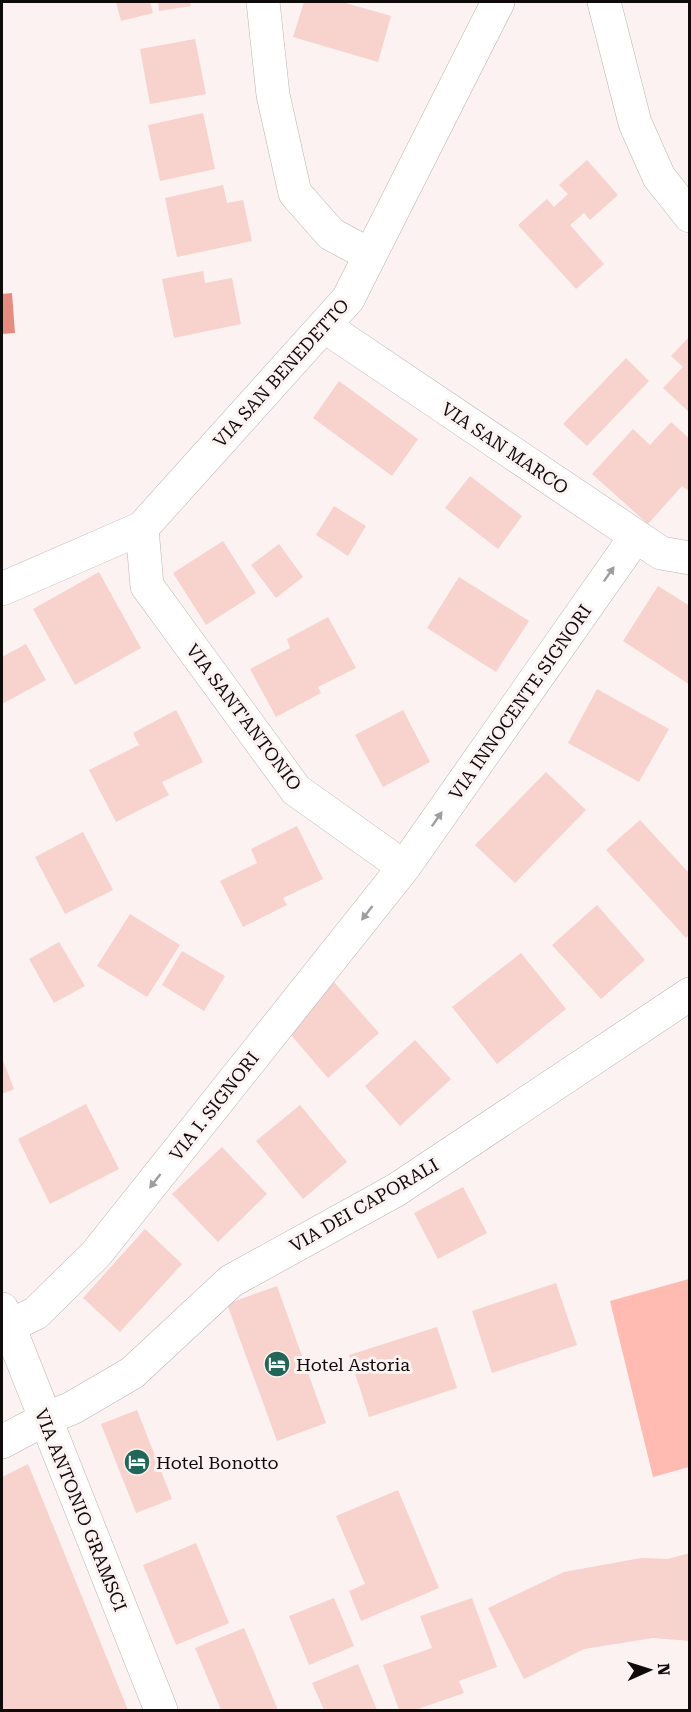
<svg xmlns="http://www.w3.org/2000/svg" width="691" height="1712" font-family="'Roboto Serif',serif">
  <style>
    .green { fill: #ffbbb1 }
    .water { fill: #e58c81 }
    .building { fill: #f8d2cc }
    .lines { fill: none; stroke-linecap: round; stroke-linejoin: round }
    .minor-casing { stroke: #bcb3b1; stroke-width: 34 }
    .tertiary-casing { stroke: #bcb3b1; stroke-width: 34 }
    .minor { stroke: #fff; stroke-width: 33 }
    .tertiary { stroke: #fff; stroke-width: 33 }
    .oneway { fill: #9f9d9d }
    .labels { text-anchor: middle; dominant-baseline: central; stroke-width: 6; stroke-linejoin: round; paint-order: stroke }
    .street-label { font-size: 18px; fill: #0e0b0a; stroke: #fcf2f1 }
    .poi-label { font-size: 18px; fill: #0e0b0a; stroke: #fcf2f1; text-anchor: start }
  </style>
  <rect width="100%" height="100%" fill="#fcf2f1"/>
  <path class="green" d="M689 1279V1467L653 1477 610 1301Z"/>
  <path class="water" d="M12 293 15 333 2 334V294Z"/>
  <path class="building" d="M116 2H150L153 13 121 21Z
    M158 2H190L191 6 159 11Z
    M304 2H342L391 16 378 62 293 37Z
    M195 39 206 94 150 104 140 49Z
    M203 113 215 169 160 181 148 125Z
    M587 160 618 195 590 220 584 213 570 225 604 264 576 289 518 225 547 199 554 207 568 194 559 185Z
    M223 185 227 203 243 200 252 241 177 257 165 198Z
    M203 271 205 283 232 278 241 324 174 338 162 279Z
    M690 336V413L663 388 683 367 671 356Z
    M626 358 649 381 587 446 563 424Z
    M339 381 418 439 392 476 313 418Z
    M671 422 690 439V492L682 486 648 524 592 474 633 429 650 445Z
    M470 476 522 516 498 549 445 508Z
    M334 506 366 526 348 556 316 535Z
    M223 541 256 593 206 625 173 573Z
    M279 544 303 577 276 598 251 565Z
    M99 572 141 648 75 685 33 609Z
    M459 577 529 621 496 672 427 628Z
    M658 586 690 606V685L623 641Z
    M328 617 356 668 318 687 321 693 276 717 250 669 290 648 287 639Z
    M26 644 46 680 2 704V657Z
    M597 689 669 729 639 782 568 743Z
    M176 710 203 762 162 782 169 795 116 822 89 770 139 745 133 733Z
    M403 710 430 762 383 787 355 735Z
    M546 772 586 810 515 883 475 845Z
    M640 820 690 874V934L686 938 606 850Z
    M297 826 323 879 283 898 287 905 243 927 220 881 257 863 251 849Z
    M83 832 113 890 65 914 35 857Z
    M597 905 645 960 601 999 552 945Z
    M130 914 180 945 147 997 97 966Z
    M59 942 85 986 54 1003 29 959Z
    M182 951 225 976 204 1011 162 985Z
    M521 953 566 1009 497 1064 452 1007Z
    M334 982 379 1033 328 1078 284 1027Z
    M415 1040 451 1079 400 1126 365 1086Z
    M2 1058 14 1089 2 1094Z
    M86 1104 119 1169 50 1204 18 1139Z
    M300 1105 347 1162 303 1199 256 1141Z
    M222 1147 267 1194 218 1242 172 1194Z
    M463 1187 487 1233 438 1259 414 1213Z
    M145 1229 182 1264 120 1332 83 1298Z
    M556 1283 577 1345 492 1373 472 1311Z
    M277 1286 326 1423 277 1441 227 1304Z
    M437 1327 457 1388 369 1417 349 1355Z
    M137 1410 172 1499 136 1513 101 1424Z
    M28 1464 128 1710H2V1477Z
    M398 1490 439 1588 361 1621 349 1591 365 1584 336 1516Z
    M196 1543 229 1623 176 1645 143 1565Z
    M690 1553V1641L653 1638 584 1649 524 1679 488 1608 564 1572 641 1558 668 1559Z
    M334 1598 354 1646 309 1665 289 1616Z
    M472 1598 497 1667 459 1681 464 1693 415 1710H399L383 1665 432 1648 420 1616Z
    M244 1628 278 1710H221L195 1648Z
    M358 1664 377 1710H324L312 1683Z"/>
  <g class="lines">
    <defs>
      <path id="minor" d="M263 2 273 95 295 193 331 234 370 255
        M604 2 635 123 659 177 690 216
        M324 326 661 553 690 558
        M142 528 147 586 296 790 404 867
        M2 589 142 528 348 299 498 2
        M8 1327 36 1313 96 1254 404 867 636 536
        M2 1442 45 1419 72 1408 132 1373 231 1281 396 1190 690 994"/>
      <path id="tertiary" d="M2 1309 161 1710"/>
    </defs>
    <use href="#minor" class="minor-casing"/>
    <use href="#tertiary" class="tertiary-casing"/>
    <use href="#minor" class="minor"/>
    <use href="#tertiary" class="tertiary"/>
  </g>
  <defs><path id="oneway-solid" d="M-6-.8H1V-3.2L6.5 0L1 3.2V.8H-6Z" transform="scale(1.5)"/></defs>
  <g class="oneway">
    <use href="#oneway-solid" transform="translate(609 574) rotate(-55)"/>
    <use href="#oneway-solid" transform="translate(437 819) rotate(-55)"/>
    <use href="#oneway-solid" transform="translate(367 913) rotate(128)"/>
    <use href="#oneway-solid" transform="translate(155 1181) rotate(128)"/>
  </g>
  <defs>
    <symbol id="hotel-disc" viewBox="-11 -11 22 22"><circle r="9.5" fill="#216659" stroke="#fcf2f1"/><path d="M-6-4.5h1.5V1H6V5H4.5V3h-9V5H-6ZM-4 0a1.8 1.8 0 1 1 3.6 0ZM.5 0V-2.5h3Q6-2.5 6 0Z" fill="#fff"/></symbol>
  </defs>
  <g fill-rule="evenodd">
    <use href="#hotel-disc" x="262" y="1349" width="30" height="30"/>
    <use href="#hotel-disc" x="122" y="1447" width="30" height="30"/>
  </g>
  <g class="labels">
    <g class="street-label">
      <text transform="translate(281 373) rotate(-48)">VIA SAN BENEDETTO</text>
      <text transform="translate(505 448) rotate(34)">VIA SAN MARCO</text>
      <text transform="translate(520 702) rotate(-55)">VIA INNOCENTE SIGNORI</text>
      <text transform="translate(244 717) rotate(53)">VIA SANT'ANTONIO</text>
      <text transform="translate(214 1106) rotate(-52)">VIA I. SIGNORI</text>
      <text transform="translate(364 1205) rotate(-30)">VIA DEI CAPORALI</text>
      <text transform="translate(81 1510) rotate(68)">VIA ANTONIO GRAMSCI</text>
    </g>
    <g class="poi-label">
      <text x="296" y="1364">Hotel Astoria</text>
      <text x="156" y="1462">Hotel Bonotto</text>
    </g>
  </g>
  <rect width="691" height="1712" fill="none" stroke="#0e0b0a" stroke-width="6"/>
  <g transform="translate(649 1670) rotate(87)" stroke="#fcf2f1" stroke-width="4.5" paint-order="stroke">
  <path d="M0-4.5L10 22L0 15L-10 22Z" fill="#0e0b0a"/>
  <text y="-9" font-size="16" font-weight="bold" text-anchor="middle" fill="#0e0b0a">N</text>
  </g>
</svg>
